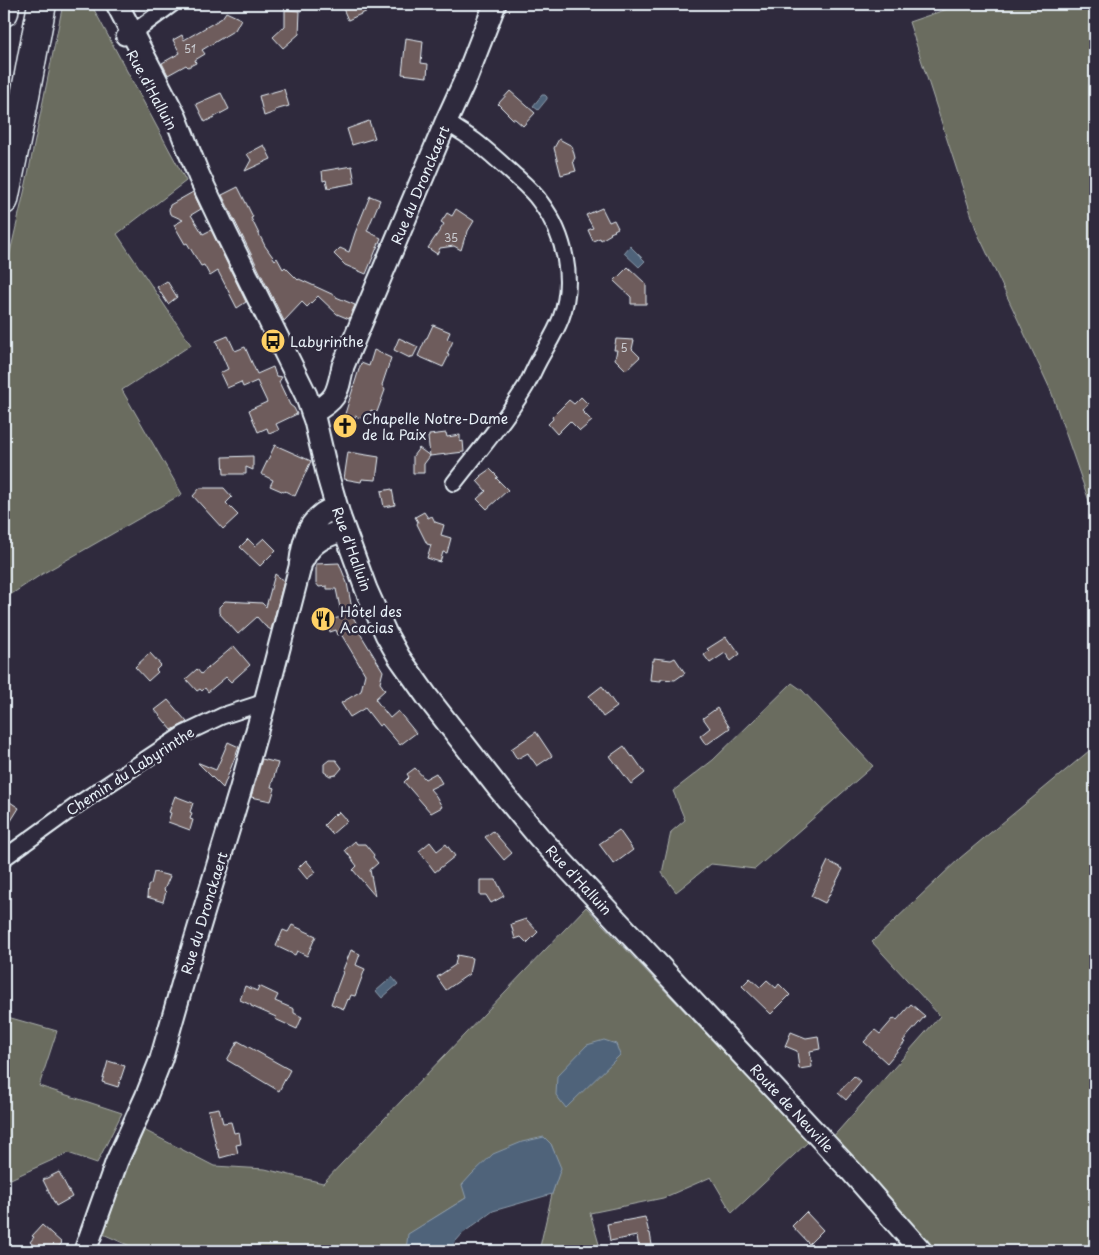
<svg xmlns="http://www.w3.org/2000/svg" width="1099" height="1255" font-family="'Playpen Sans',sans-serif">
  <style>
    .green { fill: #6a6c5e; stroke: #a9aeab }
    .water { fill: #4f637a; stroke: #8c9cac }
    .building { fill: #6e5b5b; stroke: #e8f1f8 }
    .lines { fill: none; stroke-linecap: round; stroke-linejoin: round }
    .minor-casing { stroke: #e8f1f8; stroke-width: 19 }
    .secondary-casing { stroke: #e8f1f8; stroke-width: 25 }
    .motorway-casing { stroke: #e8f1f8; stroke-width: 31 }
    .minor { stroke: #2f2a3d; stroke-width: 15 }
    .secondary { stroke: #2f2a3d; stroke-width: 21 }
    .motorway { stroke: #2f2a3d; stroke-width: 28 }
    .labels { text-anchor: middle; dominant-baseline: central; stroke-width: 5; stroke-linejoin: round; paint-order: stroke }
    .number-label { font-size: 11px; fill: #caccd1 }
    .street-label { font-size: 14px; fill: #e8f1f8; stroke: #2f2a3d }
    .poi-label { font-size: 14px; fill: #e8f1f8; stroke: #2f2a3d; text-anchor: start }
  </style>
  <rect width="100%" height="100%" fill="#2f2a3d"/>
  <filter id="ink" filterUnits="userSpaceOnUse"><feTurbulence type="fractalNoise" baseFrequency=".02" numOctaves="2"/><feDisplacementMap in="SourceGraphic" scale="10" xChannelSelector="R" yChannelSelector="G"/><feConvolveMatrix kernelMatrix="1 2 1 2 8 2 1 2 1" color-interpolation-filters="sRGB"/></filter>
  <g filter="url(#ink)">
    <path class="green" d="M63 4H91L186 181 117 234 191 345 122 390 182 494 42 574 4 599V278L26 184Z
      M962 4H1095V518L1051 391 986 251 977 232 909 22Z
      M792 683 802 690 873 766 755 869 711 864 676 892 662 873 671 832 685 820 673 791 713 760Z
      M1095 746V1251H934L831 1139 940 1016 872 942 960 858Z
      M586 907 808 1142 732 1213 711 1177 663 1198 590 1213 601 1251H539L552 1194 560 1168 551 1144 409 1234 406 1250 408 1251H141L103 1234 125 1174 144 1130 214 1166 265 1169 323 1183Z
      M4 1016 57 1031 39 1086 122 1113 97 1163 68 1153 4 1182Z"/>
    <path class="water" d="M542 95H545L547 97V99L538 110 533 106Z
      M630 246 645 261 639 267 624 253Z
      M392 977 398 984 382 998 376 991Z
      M604 1040 616 1044 620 1055 566 1108 556 1095 557 1076 587 1045Z
      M544 1137 551 1144 561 1168 552 1194 493 1211 463 1233 448 1250 408 1251 406 1250 408 1234 466 1198 462 1185 472 1174 493 1154 522 1142Z"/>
    <path class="building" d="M341 4H383L348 20Z
      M285 10 300 11 299 34 283 48 273 37 285 26Z
      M226 12 241 19 235 30 202 50 205 54 195 60 196 63 188 67 186 65 168 75 162 63 180 53 173 40 182 35 184 40 222 18Z
      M406 38 423 41 421 63 428 64 427 77 402 74Z
      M284 89 289 106 275 110V112L264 116 259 96Z
      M510 91 535 113 523 126 515 119H513L498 104Z
      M221 93 229 109 205 122 196 104Z
      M369 121 375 138 352 145 347 129Z
      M559 139 572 146 575 158 573 161 576 171 561 175 554 148Z
      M264 145 271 159 245 171 251 160 247 154Z
      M352 166 355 183 328 188 326 180 323 181 322 171Z
      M238 187 253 217 251 218 265 246 275 260 277 258 283 269 285 267 298 280 299 279 336 296V297L355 305 349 319 337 314 318 296 307 307 302 302 284 321 222 195Z
      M193 192 201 209 191 215 203 234 211 230 246 302 237 308 218 271 210 276 204 265 201 266 187 243 185 244 174 225 183 220 170 214 169 210 170 205Z
      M370 196 380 200 367 231 381 238 366 274 345 265 334 254 340 248 349 252 355 233Z
      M602 208 609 222 614 220 618 228 614 230 615 231 610 233 611 234 601 240 600 238 593 241 588 230 593 228 586 215Z
      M456 209 474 221 468 231 467 235 465 237 461 250 454 246 440 248 437 254 428 248 444 224 441 222 447 213 452 216Z
      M628 267 646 284V304H631V297L614 281Z
      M167 281 177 297 168 304 157 287Z
      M433 325 450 332 447 339 453 341 447 354 449 355 443 367 418 356 426 338H427Z
      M228 336 235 351 245 347 257 374 273 367 276 376 282 377 279 382 290 405 294 408 297 414 276 424 279 430 269 434 267 428 258 432 249 410 267 402 257 381 243 387 241 382 227 388 220 373 228 369 216 341Z
      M399 338 418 347 413 357 410 356V358L394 350Z
      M616 339 634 340 632 349 640 357 626 370 615 359 617 350H614Z
      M374 350 391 358 382 385 385 390 377 412 371 410 367 420 355 416 354 420 344 417 361 363 369 366Z
      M581 397 588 404 582 411 592 421 580 431 570 421 557 434 548 424 553 419 552 417 569 400 574 404Z
      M446 433 447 437 460 435V442L463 441 464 452 430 456 428 437H429V435Z
      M275 445 311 461 295 496 285 491 284 492 270 486 273 480 261 474Z
      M419 448 430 456 424 464V473H413V456Z
      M348 452 379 457 376 480 362 479 361 482 344 479Z
      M253 456V470L246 467V474H224L223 457Z
      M490 469 498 477 496 478 508 490 487 509 477 499 486 491 477 481 481 477 480 476Z
      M200 488H224L232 497 226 503 238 515 223 529 193 496Z
      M392 489 395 505 384 507 381 491Z
      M424 512 428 518 432 516 435 522 444 525 441 535 451 538 447 553 443 552 440 562 427 558 431 545 427 544 417 524 418 522 415 517Z
      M264 538 276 550 260 566 240 547 248 539 255 546Z
      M339 563 347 583 354 619 360 629 358 630 383 671 380 683 385 690 375 699 390 718 398 711 416 733 400 745 382 724 379 726 365 708 350 717 341 703 361 691 365 674 341 634 338 635 336 630 330 632 328 620 342 617 336 589H327V586L319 587 316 583V564Z
      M275 574 284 581 271 630 265 626 257 617 238 634 219 613V607L225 601 262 603 266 607Z
      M726 637 731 644 732 643 740 654 731 661 725 653 710 663 704 655 709 651 707 649Z
      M234 646 250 665 231 682 226 677 208 692 205 688 202 691 200 689 197 691 186 679 197 669 201 674Z
      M150 653 161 665 156 670 158 672 148 681 135 667Z
      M654 658 671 660 675 658 685 673 675 680 661 679V681L650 680 652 661H654Z
      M602 686 617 707 603 717 589 696Z
      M168 700 187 722 172 730 155 710Z
      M717 708 730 728 706 745 700 736 710 728 703 718Z
      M536 732 552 756 537 766 532 759H531L528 753 517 759 511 749Z
      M228 742 239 747 223 788 198 763H199L216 770Z
      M624 746 632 757 633 756 645 773 631 784 610 756Z
      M262 759 278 763 271 787 275 788 271 801 251 797Z
      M329 760H336L342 768 336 775 330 776 324 772V764Z
      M415 768 425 779 436 773 442 783 430 789 436 796 442 807 431 813 404 782 409 777 407 774Z
      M175 796 193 803 190 812 192 813 190 819 193 820 190 830 168 822 171 813 169 812Z
      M4 798 19 808 4 832Z
      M339 812 347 821 332 834 324 825 335 814 336 815Z
      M619 830 633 850 614 864 599 844Z
      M493 831 512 853 504 860 485 837Z
      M355 841 357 844H365L374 855 373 857 378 863 370 870 375 896 353 870 357 866 345 850Z
      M430 842 437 851 446 844 455 856 435 872 419 851Z
      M306 860 316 872 307 879 298 868Z
      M828 861 843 869 825 903 811 896Z
      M154 872 170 876 164 890 166 892 163 902 147 897 148 886 151 884Z
      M480 880H496L504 896 491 903 486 895H480Z
      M526 919 538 932 527 943 521 937 515 939 511 924Z
      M292 925 316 936 307 956 297 951 295 955 276 946 283 930 288 932Z
      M351 950 360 954 356 965 365 969 355 996 351 995 349 1000 348 999 344 1009 331 1004 343 972H342Z
      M457 955 472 958 469 974 446 990 437 977 455 965Z
      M750 978 760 987 767 980 776 988 779 984 790 995 771 1014 742 986Z
      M245 986 257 991 259 986 278 995 275 1001 294 1009V1013L302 1017 297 1029 275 1019 276 1017 251 1006V1005L240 1000Z
      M911 1004 925 1016 903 1041 905 1042 887 1063 864 1042 875 1030 880 1034 894 1018 897 1020Z
      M791 1032 806 1038 818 1036 820 1049 810 1051 812 1067 799 1069 797 1051 785 1046Z
      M238 1041 290 1070 279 1091 227 1060Z
      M108 1061 125 1066 118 1087 102 1082Z
      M854 1076 861 1082 846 1100 838 1093Z
      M219 1108 223 1123 231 1122 234 1133 239 1132 241 1144 236 1145 238 1153 220 1158 218 1149 217 1150 208 1110Z
      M59 1172 72 1197 56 1206 43 1180Z
      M806 1212 823 1230 809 1244 792 1226Z
      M645 1217 649 1233H650L652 1245 639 1248 637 1236 610 1241 607 1224Z
      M42 1225 62 1243 54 1251H40L30 1242 34 1237 32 1236Z"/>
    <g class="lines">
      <defs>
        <path id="minor" d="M124 37 142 26 172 4
          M446 122C456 129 466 134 475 141 488 151 500 162 512 173 523 183 533 191 541 203 565 235 575 280 561 318 555 334 546 347 538 362 533 371 530 380 524 389 504 422 478 452 454 483
          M4 858 80 803 184 734 222 716 265 702"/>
        <path id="secondary" d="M117 4 176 118 199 176 226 233 306 395 315 421 328 477 340 518 366 589 386 634 399 657 428 698 499 789 539 837 851 1171 921 1251
          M312 413C338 399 337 393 343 366L446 122 467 76 495 4
          M303 560C311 541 326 536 344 530
          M85 1251 117 1161 146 1097 161 1059 191 954 240 791 265 702 300 567C303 540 308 517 336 507"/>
        <path id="motorway" d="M4 12 5 4
          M4 200 22 112 42 4"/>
      </defs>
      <use href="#minor" class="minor-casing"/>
      <use href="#secondary" class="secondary-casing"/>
      <use href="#motorway" class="motorway-casing"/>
      <use href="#minor" class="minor"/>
      <use href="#secondary" class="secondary"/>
      <use href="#motorway" class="motorway"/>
    </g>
  </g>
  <defs>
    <symbol id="bus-disc" viewBox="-11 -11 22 22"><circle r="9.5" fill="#ffd166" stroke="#2f2a3d"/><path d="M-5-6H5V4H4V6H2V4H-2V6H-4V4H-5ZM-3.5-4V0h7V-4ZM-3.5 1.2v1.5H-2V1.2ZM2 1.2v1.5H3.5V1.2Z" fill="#111"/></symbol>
    <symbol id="church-disc" viewBox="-11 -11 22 22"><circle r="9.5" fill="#ffd166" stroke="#2f2a3d"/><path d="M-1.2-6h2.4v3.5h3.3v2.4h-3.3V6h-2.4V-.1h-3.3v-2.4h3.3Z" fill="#111"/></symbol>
    <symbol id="restaurant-disc" viewBox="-11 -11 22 22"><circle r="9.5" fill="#ffd166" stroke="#2f2a3d"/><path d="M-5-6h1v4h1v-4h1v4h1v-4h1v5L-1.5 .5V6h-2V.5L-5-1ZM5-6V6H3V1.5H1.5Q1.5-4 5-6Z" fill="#111"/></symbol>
  </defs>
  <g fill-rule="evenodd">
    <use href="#bus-disc" x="259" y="327" width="28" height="28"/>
    <use href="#church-disc" x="331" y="412" width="28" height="28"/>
    <use href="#restaurant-disc" x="309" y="605" width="28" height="28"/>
  </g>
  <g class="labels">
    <g class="number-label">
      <text x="190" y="48">51</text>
      <text x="451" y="237">35</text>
      <text x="624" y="347">5</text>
    </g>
    <g class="street-label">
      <text transform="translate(152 90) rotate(61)">Rue d'Halluin</text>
      <text transform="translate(420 185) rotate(-67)">Rue du Dronckaert</text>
      <text transform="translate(352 549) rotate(70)">Rue d'Halluin</text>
      <text transform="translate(130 771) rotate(-33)">Chemin du Labyrinthe</text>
      <text transform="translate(579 880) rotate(47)">Rue d'Halluin</text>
      <text transform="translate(204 913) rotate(-73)">Rue du Dronckaert</text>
      <text transform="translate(792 1108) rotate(47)">Route de Neuville</text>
    </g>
    <g class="poi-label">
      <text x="290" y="341">Labyrinthe</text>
      <text x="362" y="418">Chapelle Notre-Dame<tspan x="362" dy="16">de la Paix</tspan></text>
      <text x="340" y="611">Hôtel des<tspan x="340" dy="16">Acacias</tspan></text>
    </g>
  </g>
  <rect width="1099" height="1255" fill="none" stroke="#2f2a3d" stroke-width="20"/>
  <rect x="10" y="10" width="1079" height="1235" fill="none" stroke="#e8f1f8" stroke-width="2" filter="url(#ink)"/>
</svg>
